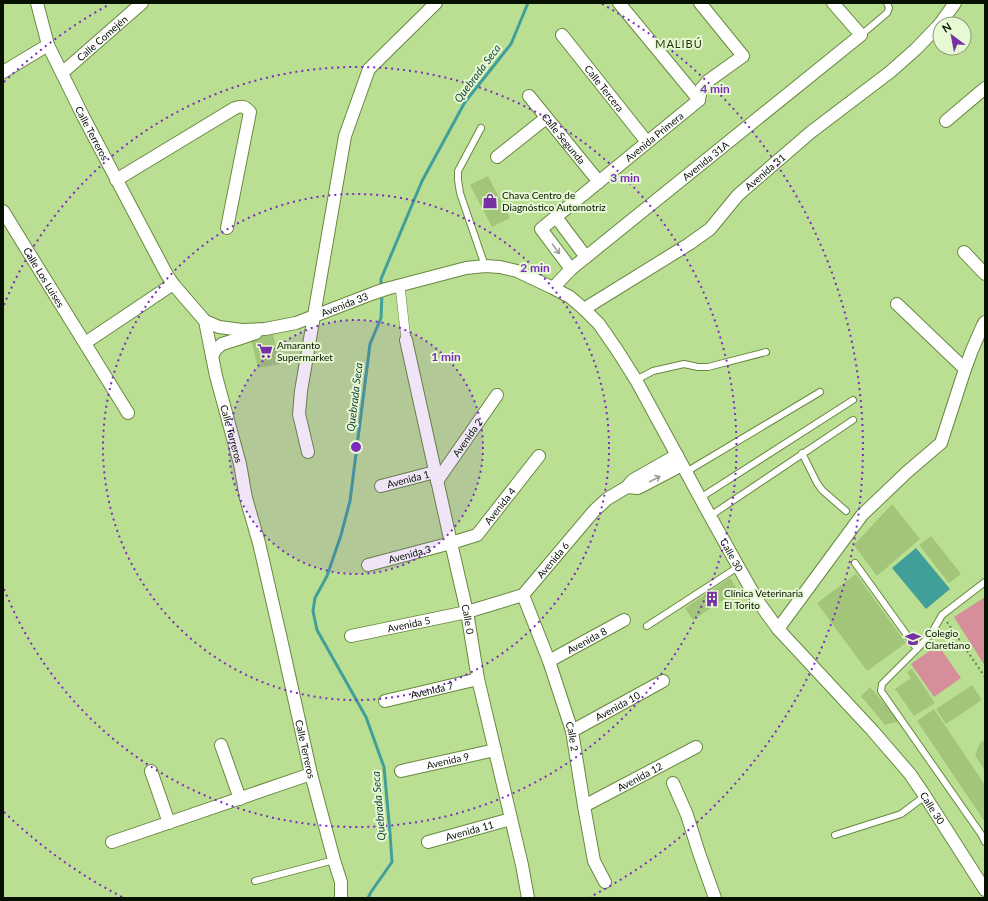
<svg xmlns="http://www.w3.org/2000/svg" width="988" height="901" font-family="Lato,sans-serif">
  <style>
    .green { fill: #d68f9a }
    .water { fill: #409f99 }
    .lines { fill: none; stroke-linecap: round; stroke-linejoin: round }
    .stream { stroke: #409f99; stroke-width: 3 }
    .building { fill: #a2c579 }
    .service-casing { stroke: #68883f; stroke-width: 8 }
    .pedestrian-casing { stroke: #68883f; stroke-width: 10 }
    .minor-casing { stroke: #68883f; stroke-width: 14 }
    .path { stroke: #698250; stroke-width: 2; stroke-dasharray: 2 3; stroke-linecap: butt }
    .service { stroke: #fff; stroke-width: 6 }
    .pedestrian { stroke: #fff; stroke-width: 9 }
    .minor { stroke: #fff; stroke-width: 12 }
    .oneway { stroke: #9ba099 }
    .ring { fill: none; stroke: #7b2cbf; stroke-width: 2; stroke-dasharray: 2 4 }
    .labels { text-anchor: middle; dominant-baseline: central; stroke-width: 4; stroke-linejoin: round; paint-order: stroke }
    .street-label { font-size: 10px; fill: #061100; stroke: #e6f9d3 }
    .poi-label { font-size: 10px; fill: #061100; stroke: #e6f9d3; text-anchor: start }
    .neighbourhood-label { font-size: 11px; letter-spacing: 1px; fill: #1f2f07; stroke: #e6f9d3 }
    .water-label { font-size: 11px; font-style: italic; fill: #194441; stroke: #e6f9d3 }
    .centre { fill: #7b2cbf; stroke: #e6f9d3; stroke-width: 2 }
    .ring-label { font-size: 12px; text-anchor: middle; font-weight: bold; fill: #7b2cbf; stroke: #e6f9d3; stroke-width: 4; stroke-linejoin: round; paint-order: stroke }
  </style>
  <rect width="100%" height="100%" fill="#bbdf92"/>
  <path class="green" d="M985 597V666L954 617Z
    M938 645 961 678 934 697 911 664Z"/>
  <path class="water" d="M916 548 950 589 926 609 892 568Z"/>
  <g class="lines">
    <path class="stream" d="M381 287V279L422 181 465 102 511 44 528 3
      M368 898 371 892 392 862 390 833 384 767 366 717 317 630 313 611 315 598 327 576 341 535 350 501 370 344 381 318 382 293"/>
  </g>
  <path class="building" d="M488 176 510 218 492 227 470 185Z
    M273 334 280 364 258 368 251 339Z
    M892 504 920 539 877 576 854 545Z
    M931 536 961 574 949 583 919 545Z
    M856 574 906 643 867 671 817 603Z
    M730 578 738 590 693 620 685 608Z
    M912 669 935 703 914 716 895 689 911 678 907 672Z
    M972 685 982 700 946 724 936 709Z
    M870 687 900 721 885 725 861 696Z
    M934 709 985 785V822L917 721Z
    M985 740V771L975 755 980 743Z"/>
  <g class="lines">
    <defs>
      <path id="service" d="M861 35 887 13 889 8 887 3
        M481 128 458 171V180L460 193 485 266
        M636 380 653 371 684 364 698 367H708L766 352
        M802 453 817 483 822 490 846 511
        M686 472 820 392
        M700 498 853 400
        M710 516 853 420
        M855 563 917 649
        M985 582 942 615 931 634 917 649 882 684 881 691 981 834 985 842
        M647 626 738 567
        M835 835 901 814 925 796
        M255 881 334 860"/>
      <path id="pedestrian" d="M400 286 406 340"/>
      <g id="minor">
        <path id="s1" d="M37 3 48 45 83 116 166 273 173 284 205 321 216 376 240 464 246 498 259 543 281 639 311 774 334 860 341 882V898"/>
        <path d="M619 3 699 100"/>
        <path d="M940 24 955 3"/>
        <path id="s2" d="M562 35 647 142"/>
        <path d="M3 72 48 45"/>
        <path id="s3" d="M62 73 142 3"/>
        <path id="s4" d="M529 96 599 182"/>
        <path d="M946 121 985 88"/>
        <path d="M497 157 546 118"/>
        <path d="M116 180 235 108C243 105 245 107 250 112L227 228"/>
        <path id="s5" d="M3 211 128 413"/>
        <path d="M556 217 586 257"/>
        <path d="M964 252 985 274"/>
        <path id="s6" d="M571 269 541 229 699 100 701 89 708 81 743 56 700 3"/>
        <path id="s7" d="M553 288 571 269 861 35 833 3"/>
        <path d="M897 304 965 369"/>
        <path id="s8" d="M584 309 689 244 710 229 738 195 811 132 890 72 916 49 940 24"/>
        <path id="s9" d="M205 321 219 327 242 330 265 329 296 323 374 293 386 289 466 268 485 266 500 267 517 271 553 288 570 297 584 309 599 324 617 350 636 380 710 516 757 600 778 629 872 730 910 774 925 796 985 890"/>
        <path id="s10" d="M406 340 451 543 467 612 478 679 522 865 528 898"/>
        <path d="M85 343 173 284"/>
        <path d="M212 357 215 350 222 344 238 339 256 333"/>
        <path d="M308 452 299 414 301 391 345 136 369 69 436 3"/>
        <path id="s11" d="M437 481 497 395"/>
        <path id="s12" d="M381 486 435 472"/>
        <path d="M627 487 638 488 682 465"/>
        <path id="s13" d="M368 565 451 543 477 535 539 456"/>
        <path id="s14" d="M523 595 549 661 572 731 584 806 594 861 605 882"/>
        <path d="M778 629 862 515 907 472 941 443 965 369 972 350 983 325 985 322"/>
        <path id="s15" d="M351 636 467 612 523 595 594 511 607 499 627 487 633 480 677 455"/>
        <path id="s16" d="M549 661 624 620"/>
        <path id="s17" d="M385 701 478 679"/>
        <path id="s18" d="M572 731 663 681"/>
        <path d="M221 745 240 799"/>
        <path d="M151 771 169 823"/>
        <path id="s19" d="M401 771 495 750"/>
        <path d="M673 783 687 815 699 853 715 898"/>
        <path id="s20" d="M584 806 696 747"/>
        <path d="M112 842 311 774"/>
        <path id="s21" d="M428 842 511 819"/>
      </g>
    </defs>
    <use href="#service" class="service-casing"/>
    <use href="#pedestrian" class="pedestrian-casing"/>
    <use href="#minor" class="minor-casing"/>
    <path class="path" d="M947 622 985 677"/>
    <use href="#service" class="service"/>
    <use href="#pedestrian" class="pedestrian"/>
    <use href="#minor" class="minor"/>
  </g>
  <defs><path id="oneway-shaft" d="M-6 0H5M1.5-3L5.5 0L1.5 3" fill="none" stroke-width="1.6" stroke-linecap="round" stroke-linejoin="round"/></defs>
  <g class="oneway">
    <use href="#oneway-shaft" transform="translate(556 249) rotate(53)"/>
    <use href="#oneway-shaft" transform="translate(655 479) rotate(-27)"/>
  </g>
  <circle cx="356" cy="447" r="127" fill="#7b2cbf" fill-opacity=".12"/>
  <g class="ring">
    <circle cx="356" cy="447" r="127"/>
    <circle cx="356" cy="447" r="253"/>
    <path d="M4 305A380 380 0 1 1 4 589"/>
    <path d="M122 897A507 507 0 0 1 4 812M4 82A507 507 0 0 1 110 4M602 4A507 507 0 0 1 590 897"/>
  </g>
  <defs>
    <symbol id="shop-bare" viewBox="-9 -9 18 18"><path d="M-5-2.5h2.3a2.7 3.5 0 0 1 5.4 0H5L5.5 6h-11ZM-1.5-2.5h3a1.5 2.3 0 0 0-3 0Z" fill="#7731a4" stroke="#e6f9d3" stroke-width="2.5" paint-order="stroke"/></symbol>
    <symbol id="supermarket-bare" viewBox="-9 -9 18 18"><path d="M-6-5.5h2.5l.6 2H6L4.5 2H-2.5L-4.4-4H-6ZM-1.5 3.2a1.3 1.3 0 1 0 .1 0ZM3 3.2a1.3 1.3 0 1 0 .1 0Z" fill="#7731a4" stroke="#e6f9d3" stroke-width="2.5" paint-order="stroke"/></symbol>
    <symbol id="building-bare" viewBox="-9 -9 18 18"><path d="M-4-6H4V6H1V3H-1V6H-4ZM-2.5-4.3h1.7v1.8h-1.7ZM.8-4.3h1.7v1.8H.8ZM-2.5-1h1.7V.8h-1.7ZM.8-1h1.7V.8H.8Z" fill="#7731a4" stroke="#e6f9d3" stroke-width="2.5" paint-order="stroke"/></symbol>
    <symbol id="school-bare" viewBox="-9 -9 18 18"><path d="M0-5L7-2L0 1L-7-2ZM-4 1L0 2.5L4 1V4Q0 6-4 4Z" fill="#7731a4" stroke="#e6f9d3" stroke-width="2.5" paint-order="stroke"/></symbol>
  </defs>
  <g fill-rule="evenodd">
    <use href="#shop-bare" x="479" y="190" width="22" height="22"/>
    <use href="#supermarket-bare" x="254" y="340" width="22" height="22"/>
    <use href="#building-bare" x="701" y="588" width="22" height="22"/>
    <use href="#school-bare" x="902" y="628" width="22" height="22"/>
  </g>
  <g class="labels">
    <g class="street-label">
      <text stroke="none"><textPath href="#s3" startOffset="53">Calle Comején</textPath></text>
      <text stroke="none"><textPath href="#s2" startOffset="68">Calle Tercera</textPath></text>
      <text stroke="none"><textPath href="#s1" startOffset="142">Calle Terreros</textPath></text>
      <text stroke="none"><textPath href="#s6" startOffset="196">Avenida Primera</textPath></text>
      <text stroke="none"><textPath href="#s4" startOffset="55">Calle Segunda</textPath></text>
      <text stroke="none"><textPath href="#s7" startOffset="199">Avenida 31A</textPath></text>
      <text stroke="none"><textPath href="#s8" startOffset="229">Avenida 31</textPath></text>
      <text stroke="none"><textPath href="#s5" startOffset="78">Calle Los Luises</textPath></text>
      <text stroke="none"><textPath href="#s9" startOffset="145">Avenida 33</textPath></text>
      <text stroke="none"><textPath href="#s1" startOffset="478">Calle Terreros</textPath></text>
      <text stroke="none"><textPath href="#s11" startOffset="53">Avenida 2</textPath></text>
      <text stroke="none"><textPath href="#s12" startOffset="28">Avenida 1</textPath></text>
      <text stroke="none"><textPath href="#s13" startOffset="150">Avenida 4</textPath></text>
      <text stroke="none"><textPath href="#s13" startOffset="43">Avenida 3</textPath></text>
      <text stroke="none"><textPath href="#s9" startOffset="689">Calle 30</textPath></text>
      <text stroke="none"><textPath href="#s15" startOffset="223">Avenida 6</textPath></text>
      <text stroke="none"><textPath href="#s10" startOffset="286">Calle 0</textPath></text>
      <text stroke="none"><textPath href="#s15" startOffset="59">Avenida 5</textPath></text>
      <text stroke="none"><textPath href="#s16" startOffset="43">Avenida 8</textPath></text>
      <text stroke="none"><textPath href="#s17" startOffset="48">Avenida 7</textPath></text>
      <text stroke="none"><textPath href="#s18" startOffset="52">Avenida 10</textPath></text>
      <text stroke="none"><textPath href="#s14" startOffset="150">Calle 2</textPath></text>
      <text stroke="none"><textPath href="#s1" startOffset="802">Calle Terreros</textPath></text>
      <text stroke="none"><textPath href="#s19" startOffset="48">Avenida 9</textPath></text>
      <text stroke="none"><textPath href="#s20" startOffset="63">Avenida 12</textPath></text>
      <text stroke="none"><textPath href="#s9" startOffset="1013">Calle 30</textPath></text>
      <text stroke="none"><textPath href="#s21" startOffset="43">Avenida 11</textPath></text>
    </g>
    <g class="poi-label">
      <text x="502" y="195">Chava Centro de<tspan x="502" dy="12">Diagnóstico Automotriz</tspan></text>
      <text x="277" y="345">Amaranto<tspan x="277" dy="12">Supermarket</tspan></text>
      <text x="724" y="593">Clínica Veterinaria<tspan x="724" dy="12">El Torito</tspan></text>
      <text x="925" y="633">Colegio<tspan x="925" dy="12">Claretiano</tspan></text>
    </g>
    <g class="neighbourhood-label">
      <text x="679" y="43">MALIBÚ</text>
    </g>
    <g class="water-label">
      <text transform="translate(477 73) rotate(-53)">Quebrada Seca</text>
      <text transform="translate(354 397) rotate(-83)">Quebrada Seca</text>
      <text transform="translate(378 806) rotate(-95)">Quebrada Seca</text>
    </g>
  </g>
  <circle cx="356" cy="447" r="6" class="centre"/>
  <g class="ring-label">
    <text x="715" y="93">4 min</text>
    <text x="625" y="182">3 min</text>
    <text x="535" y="272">2 min</text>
    <text x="446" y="361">1 min</text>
  </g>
  <rect width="988" height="901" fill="none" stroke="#061100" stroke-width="8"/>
  <g transform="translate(952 36) rotate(328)"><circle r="19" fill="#e6f9d3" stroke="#8c9c7f"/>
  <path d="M0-3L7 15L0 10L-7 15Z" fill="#7731a4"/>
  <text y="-6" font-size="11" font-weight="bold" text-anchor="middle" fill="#061100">N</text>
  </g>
</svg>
